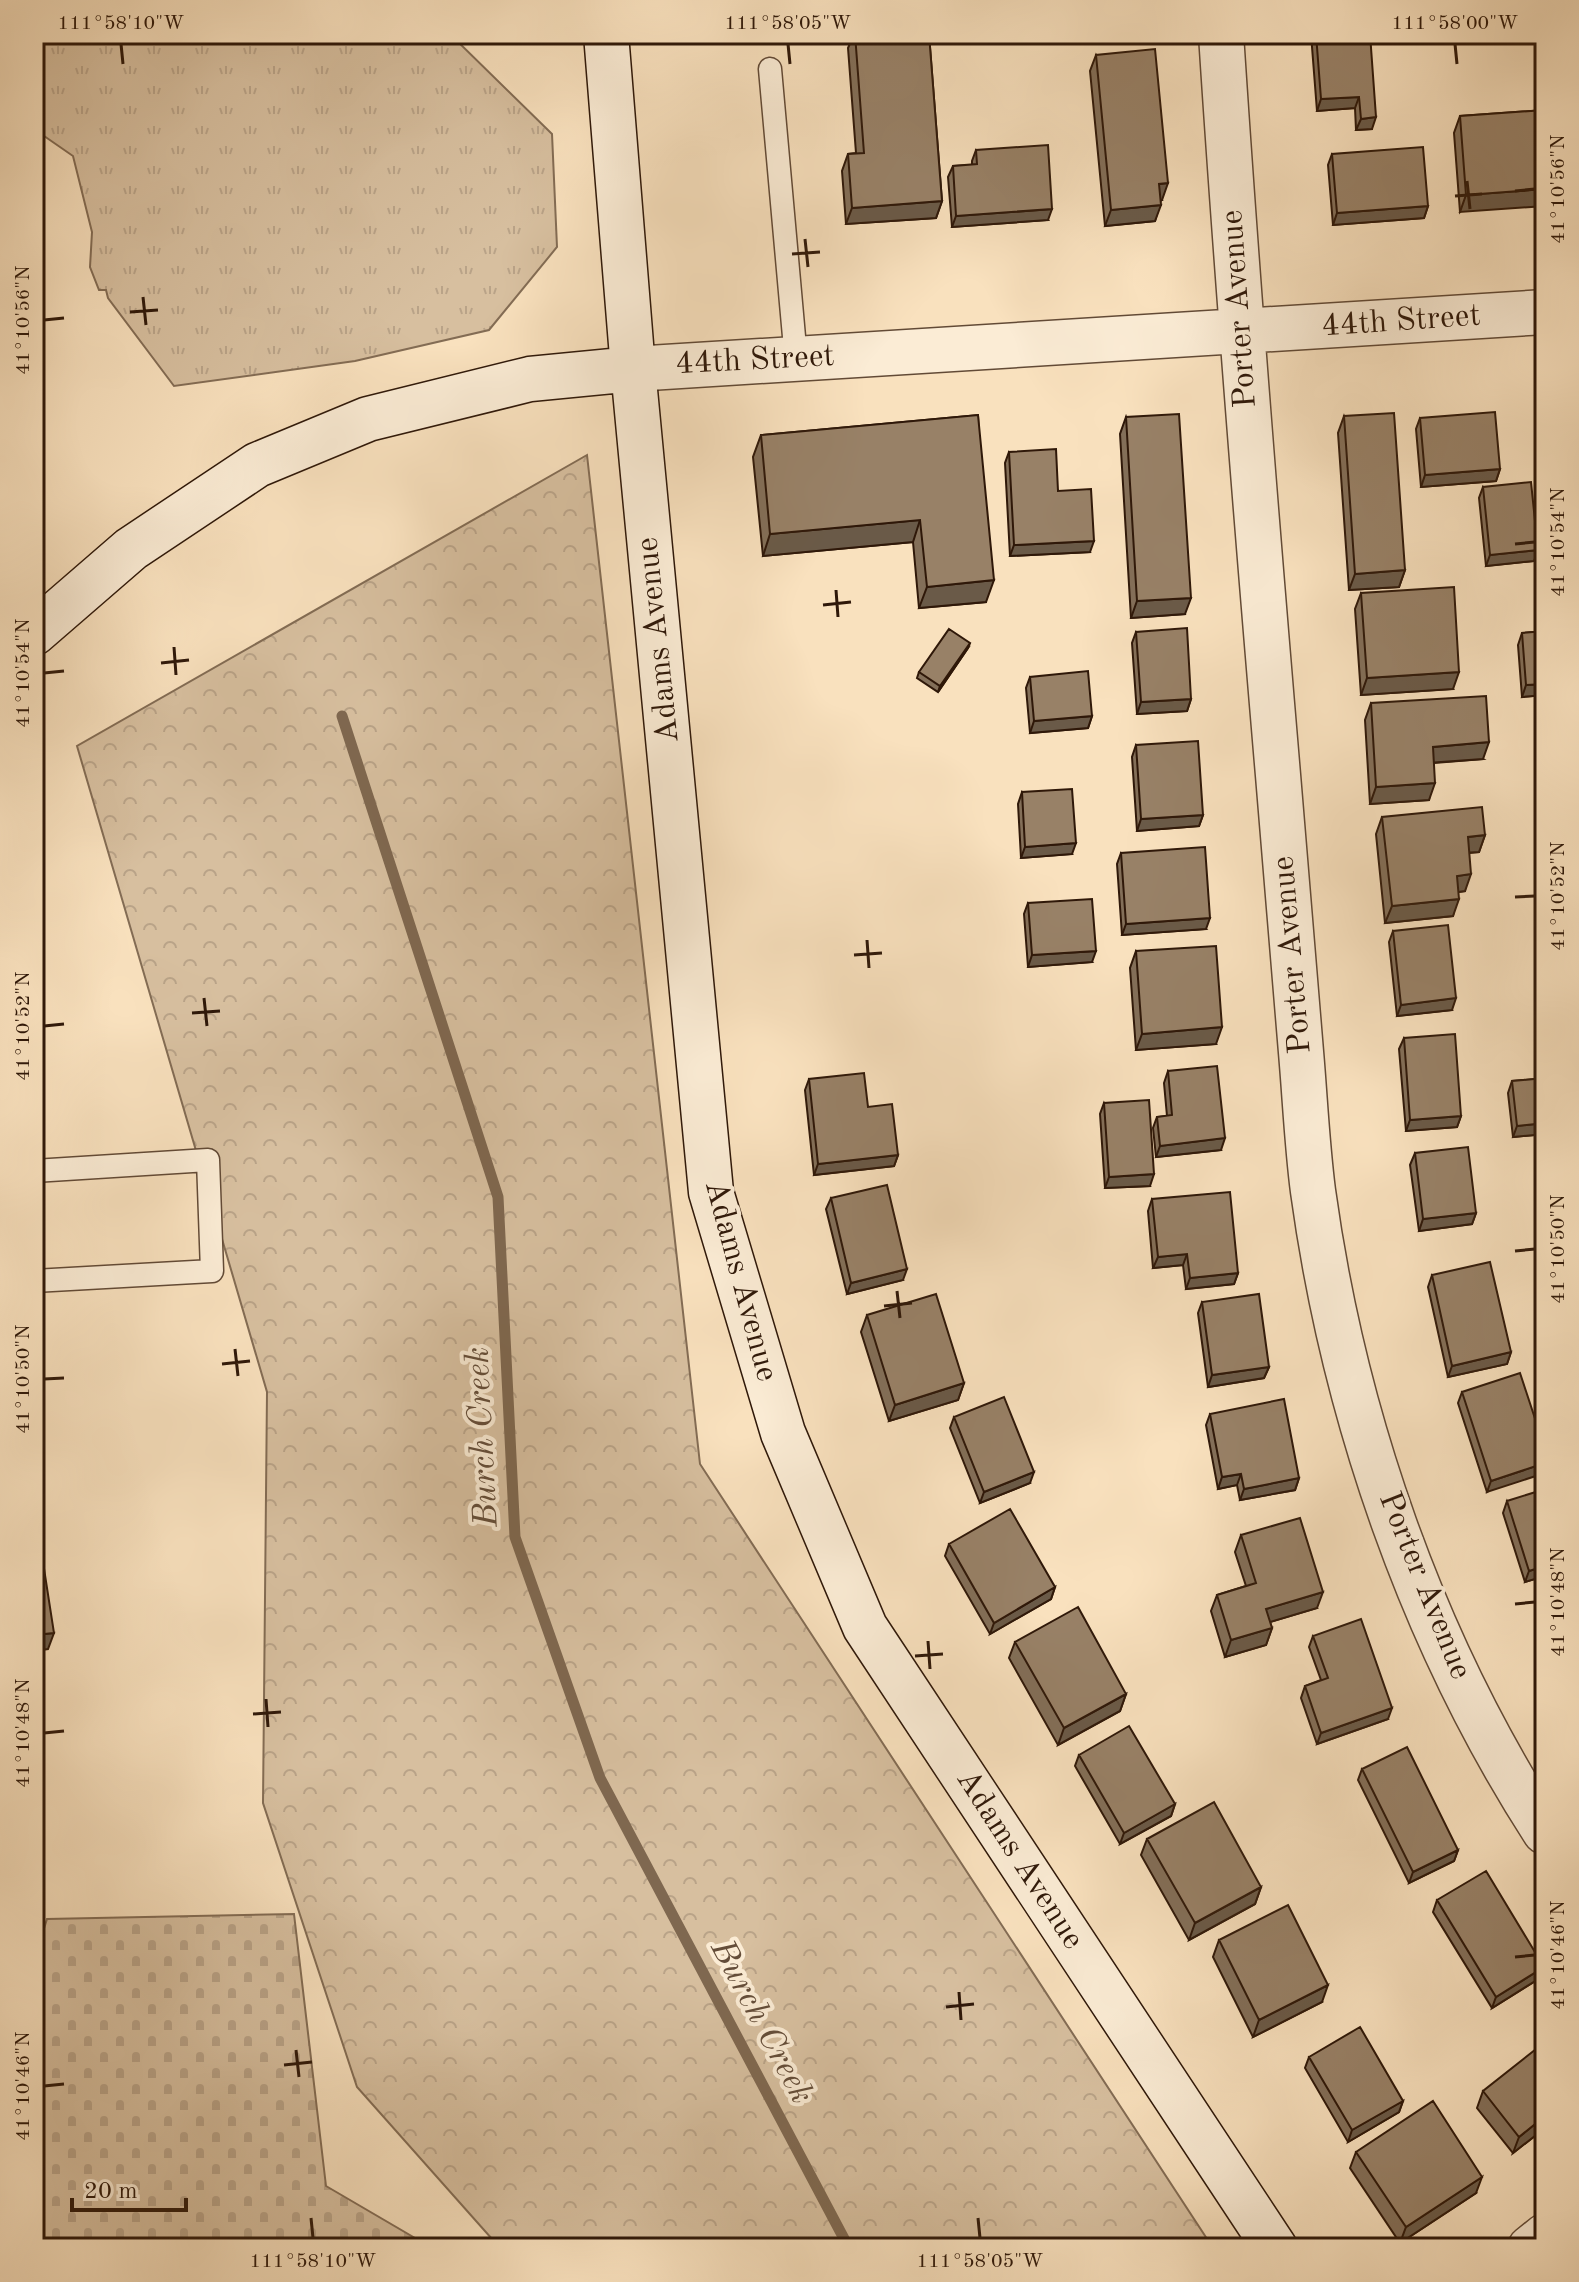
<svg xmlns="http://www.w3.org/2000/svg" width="1579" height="2282" font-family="'Old Standard TT',serif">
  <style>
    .grass { fill: url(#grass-tufts); stroke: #836c54; stroke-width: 2 }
    .forest { fill: url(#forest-crowns); stroke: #836c54; stroke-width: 2 }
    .cemetery { fill: url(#cemetery-stones); stroke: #836c54; stroke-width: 2 }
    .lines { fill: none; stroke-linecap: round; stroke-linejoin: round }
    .stream { stroke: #7f6850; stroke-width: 11 }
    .lane-casing { stroke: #624a36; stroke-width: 25 }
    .street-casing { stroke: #624a36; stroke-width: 47 }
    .secondary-casing { stroke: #2f1809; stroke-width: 47 }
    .lane { stroke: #fbecd5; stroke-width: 22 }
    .street { stroke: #fbecd5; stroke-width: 44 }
    .secondary { stroke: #fbecd5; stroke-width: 44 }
    .wall { fill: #836f59; stroke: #2f1809; stroke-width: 2 }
    .shaded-wall { fill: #6a5a48; stroke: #2f1809; stroke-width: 2 }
    .building { fill: #988167; stroke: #2f1809; stroke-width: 2 }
    .ticks { fill: none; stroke: #2f1809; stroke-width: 3 }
    .labels { text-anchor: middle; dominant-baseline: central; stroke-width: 8; stroke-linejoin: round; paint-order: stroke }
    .street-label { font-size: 32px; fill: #2f1809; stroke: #fbecd5 }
    .water-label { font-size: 34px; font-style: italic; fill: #644d39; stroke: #fbecd5 }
    .neatline { fill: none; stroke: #2f1809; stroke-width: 3 }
    .ticks-label { font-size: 20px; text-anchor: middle; fill: #2f1809 }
  </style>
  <defs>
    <pattern id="grass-tufts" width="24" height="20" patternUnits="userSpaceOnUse" patternTransform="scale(2)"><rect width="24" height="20" fill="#d7bf9f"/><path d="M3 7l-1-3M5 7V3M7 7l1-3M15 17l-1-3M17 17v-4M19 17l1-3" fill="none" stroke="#b9a388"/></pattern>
    <pattern id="forest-crowns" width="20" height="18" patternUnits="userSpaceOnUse" patternTransform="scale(2)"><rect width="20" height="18" fill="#d7bf9f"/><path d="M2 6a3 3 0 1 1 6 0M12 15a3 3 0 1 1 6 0" fill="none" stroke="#b9a388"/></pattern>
    <pattern id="cemetery-stones" width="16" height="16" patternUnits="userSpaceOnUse" patternTransform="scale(2)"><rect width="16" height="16" fill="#d7bf9f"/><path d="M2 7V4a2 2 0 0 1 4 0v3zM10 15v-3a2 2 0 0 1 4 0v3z" fill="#b9a388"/></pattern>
  </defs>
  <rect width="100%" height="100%" fill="#f9e1be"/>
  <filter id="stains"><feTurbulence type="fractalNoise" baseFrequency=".0025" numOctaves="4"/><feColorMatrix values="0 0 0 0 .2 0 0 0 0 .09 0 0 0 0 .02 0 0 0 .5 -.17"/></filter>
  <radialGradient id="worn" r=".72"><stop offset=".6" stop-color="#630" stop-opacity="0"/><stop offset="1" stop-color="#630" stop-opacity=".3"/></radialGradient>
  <path class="grass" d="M34 34H450L552 134 557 247 489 330 355 361 174 386 108 298 106 290H99L90 267 92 232 73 156 34 129Z"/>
  <path class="forest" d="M587 455 700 1464 1213 2248H500L357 2087 263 1803 267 1392 77 746Z"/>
  <path class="cemetery" d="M294 1914 326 2186 432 2248H34V1960L47 1919Z"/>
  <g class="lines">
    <path class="stream" d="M342 716 498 1197 515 1537 600 1778 849 2248"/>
    <defs>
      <path id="lane" d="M770 69 796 359
        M34 1171 208 1160 212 1271 34 1281"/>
      <path id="street" d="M1221 34C1237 281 1257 528 1278 775 1286 867 1293 960 1301 1052 1305 1098 1307 1145 1313 1191 1344 1416 1422 1642 1545 1832
        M633 369 1545 312
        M1530 2248 1545 2236"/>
      <path id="secondary" d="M606 34 633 369 711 1192 783 1433 865 1627 1275 2248
        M34 633 131 549 257 465 368 419 530 379 633 369"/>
    </defs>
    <use href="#lane" class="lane-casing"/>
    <use href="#street" class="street-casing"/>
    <use href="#secondary" class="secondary-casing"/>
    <use href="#lane" class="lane"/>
    <use href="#street" class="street"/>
    <use href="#secondary" class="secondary"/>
  </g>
  <path class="wall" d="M854 34H929L942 201 936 218 846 224 842 171 848 154 856 153 848 48Z
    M1311 34H1370L1372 129 1356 130 1355 108 1317 111Z
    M1096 55 1162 200H1161L1155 221 1105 226 1090 71Z
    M1545 110 1460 212 1454 133 1460 116Z
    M976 150 1048 220 952 227 948 177 953 166 972 165V161Z
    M1332 154 1428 206 1424 218 1333 225 1328 165Z
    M1545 394V476L1538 406 1542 395Z
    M978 415 986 602 919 608 913 542 763 556 753 457 761 435Z
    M1344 416 1405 570 1399 587 1349 590 1338 433Z
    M1126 417 1185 614 1131 618 1120 434Z
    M1420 418 1500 469 1496 481 1421 487 1416 429Z
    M1009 452 1058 491 1090 552 1010 556 1005 463Z
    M1483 487 1534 561 1486 566 1479 498Z
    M1361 593 1453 689 1361 695 1355 609Z
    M1545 631V695L1522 697 1518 645 1522 633Z
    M1136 632 1191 699 1187 711 1137 714 1132 643Z
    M968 648 938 692 917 678 919 672Z
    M1030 677 1092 716 1088 728 1030 733 1026 688Z
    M1371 703 1483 759 1434 763 1429 800 1370 804 1365 720Z
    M1136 745 1203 815 1199 826 1137 831 1132 757Z
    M1022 792 1072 854 1021 858 1018 804Z
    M1382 817 1485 835 1479 852 1469 853 1465 891 1458 892 1453 916 1385 923 1376 834Z
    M1121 853 1206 929 1122 935 1117 864Z
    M1028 903 1092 962 1028 967 1024 914Z
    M1393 931 1452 1010 1397 1016 1389 942Z
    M1136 951 1216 1044 1136 1050 1130 968Z
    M1404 1038 1461 1116 1457 1127 1406 1131 1399 1049Z
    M1168 1071 1221 1150 1156 1157 1153 1128 1157 1117 1167 1116 1164 1083Z
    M1545 1078V1134L1513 1137 1508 1093 1512 1081Z
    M809 1079 868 1107 898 1155 894 1166 814 1175 805 1090Z
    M1104 1103 1150 1186 1105 1188 1100 1114Z
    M1415 1153 1476 1213 1472 1224 1419 1231 1410 1165Z
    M831 1198 903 1280 847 1294 826 1209Z
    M1152 1199 1238 1273 1234 1284 1186 1289 1183 1265 1153 1268 1148 1211Z
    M1432 1275 1511 1352 1507 1364 1448 1377 1428 1287Z
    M1202 1302 1269 1367 1264 1378 1208 1387 1198 1313Z
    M867 1315 964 1383 958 1400 889 1421 861 1332Z
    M1462 1392 1545 1449 1487 1492 1458 1403Z
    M1210 1414 1299 1478 1295 1490 1240 1500 1237 1485 1218 1489 1206 1425Z
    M954 1417 1030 1483 980 1503 950 1428Z
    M1507 1501 1545 1576 1525 1582 1503 1513Z
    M1241 1535 1317 1608 1270 1622 1272 1628 1266 1645 1225 1657 1211 1611 1217 1595 1246 1586 1235 1552Z
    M949 1544 1055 1587 1051 1599 990 1634 945 1556Z
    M1313 1636 1388 1719 1317 1744 1301 1698 1305 1686 1321 1680 1309 1647Z
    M1015 1642 1126 1694 1120 1711 1058 1745 1009 1658Z
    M1079 1755 1175 1804 1171 1816 1120 1844 1075 1766Z
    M1362 1769 1458 1850 1454 1861 1409 1883 1358 1780Z
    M1147 1839 1261 1887 1255 1904 1189 1940 1141 1855Z
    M1437 1900 1544 1967 1540 1978 1492 2008 1433 1912Z
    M1219 1940 1322 2002 1253 2037 1213 1957Z
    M1309 2057 1403 2101 1399 2112 1348 2142 1305 2068Z
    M1483 2091 1545 2128 1513 2153 1477 2108Z
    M1356 2152 1476 2193 1400 2243 1350 2168Z"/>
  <path class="shaded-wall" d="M1359 97 1355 108 1317 111 1321 99Z
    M1376 117 1372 129 1356 130 1361 119Z
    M1168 183 1162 200 1153 201 1159 184Z
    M1545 189V206L1460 212 1466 195Z
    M942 201 936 218 846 224 852 208Z
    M1161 205 1155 221 1105 226 1111 210Z
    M1428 206 1424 218 1333 225 1337 213Z
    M1052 209 1048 220 952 227 956 216Z
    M1500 469 1496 481 1421 487 1425 475Z
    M920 520 913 542 763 556 770 534Z
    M1094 541 1090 552 1010 556 1014 545Z
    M1538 550 1534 561 1486 566 1490 555Z
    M1405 570 1399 587 1349 590 1355 574Z
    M994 580 986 602 919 608 927 587Z
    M1191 598 1185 614 1131 618 1137 601Z
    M970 643 968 648 938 692 940 686Z
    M1459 672 1453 689 1361 695 1367 678Z
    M1545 684V695L1522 697 1526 685Z
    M1191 699 1187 711 1137 714 1141 702Z
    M1092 716 1088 728 1030 733 1034 721Z
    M1489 742 1483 759 1427 763 1433 747Z
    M1435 783 1429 800 1370 804 1376 787Z
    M1203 815 1199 826 1137 831 1141 819Z
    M1485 835 1479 852 1462 853 1468 837Z
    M1076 843 1072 854 1021 858 1025 847Z
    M1471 874 1465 891 1451 893 1457 876Z
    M1459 899 1453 916 1385 923 1392 906Z
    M1210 918 1206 929 1122 935 1126 924Z
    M1096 951 1092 962 1028 967 1032 955Z
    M1456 998 1452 1010 1397 1016 1401 1005Z
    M1222 1027 1216 1044 1136 1050 1142 1034Z
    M1461 1116 1457 1127 1406 1131 1410 1120Z
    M1545 1123V1134L1513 1137 1517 1126Z
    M1225 1138 1221 1150 1156 1157 1160 1146Z
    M898 1155 894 1166 814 1175 818 1164Z
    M1154 1174 1150 1186 1105 1188 1109 1177Z
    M1476 1213 1472 1224 1419 1231 1423 1219Z
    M1187 1254 1183 1265 1153 1268 1158 1257Z
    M907 1269 903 1280 847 1294 851 1283Z
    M1238 1273 1234 1284 1186 1289 1190 1278Z
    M1511 1352 1507 1364 1448 1377 1452 1366Z
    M1269 1367 1264 1378 1208 1387 1212 1375Z
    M964 1383 958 1400 889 1421 895 1405Z
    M1545 1463V1473L1487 1492 1491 1481Z
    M1034 1472 1030 1483 980 1503 984 1492Z
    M1241 1474 1237 1485 1218 1489 1222 1477Z
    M1299 1478 1295 1490 1240 1500 1244 1489Z
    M1545 1566V1576L1525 1582 1529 1571Z
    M1055 1587 1051 1599 990 1634 994 1623Z
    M1323 1592 1317 1608 1260 1625 1266 1609Z
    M1272 1628 1266 1645 1225 1657 1231 1640Z
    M54 1633 48 1649 34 1651V1635Z
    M1126 1694 1120 1711 1058 1745 1064 1728Z
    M1392 1708 1388 1719 1317 1744 1321 1733Z
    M1175 1804 1171 1816 1120 1844 1124 1833Z
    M1458 1850 1454 1861 1409 1883 1413 1872Z
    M1261 1887 1255 1904 1189 1940 1195 1923Z
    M1544 1967 1540 1978 1492 2008 1496 1997Z
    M1328 1985 1322 2002 1253 2037 1259 2020Z
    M1403 2101 1399 2112 1348 2142 1352 2130Z
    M1545 2116V2128L1513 2153 1519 2137Z
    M1482 2177 1476 2193 1400 2243 1406 2227Z"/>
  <path class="building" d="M855 34H929L942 201 852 208 848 154 864 153Z
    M1316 34H1370L1376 117 1361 119 1359 97 1321 99Z
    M1155 49 1168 183 1159 184 1161 205 1111 210 1096 55Z
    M1545 110V189L1466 195 1460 116Z
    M1048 145 1052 209 956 216 953 166 977 164 976 150Z
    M1423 147 1428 206 1337 213 1332 154Z
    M1545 394V425L1542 395Z
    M1495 412 1500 469 1425 475 1420 418Z
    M1394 413 1405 570 1355 574 1344 416Z
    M1179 414 1191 598 1137 601 1126 417Z
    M978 415 994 580 927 587 920 520 770 534 761 435Z
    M1056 449 1058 491 1091 489 1094 541 1014 545 1009 452Z
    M1531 482 1538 550 1490 555 1483 487Z
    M1454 587 1459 672 1367 678 1361 593Z
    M1187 628 1191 699 1141 702 1136 632Z
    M949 629 970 643 940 686 919 672Z
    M1545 631V684L1526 685 1522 633Z
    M1088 671 1092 716 1034 721 1030 677Z
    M1486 696 1489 742 1433 747 1435 783 1376 787 1371 703Z
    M1198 741 1203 815 1141 819 1136 745Z
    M1072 789 1076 843 1025 847 1022 792Z
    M1482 807 1485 835 1468 837 1471 874 1457 876 1459 899 1392 906 1382 817Z
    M1205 847 1210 918 1126 924 1121 853Z
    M1092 899 1096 951 1032 955 1028 903Z
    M1448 925 1456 998 1401 1005 1393 931Z
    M1216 946 1222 1027 1142 1034 1136 951Z
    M1455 1034 1461 1116 1410 1120 1404 1038Z
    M1217 1066 1225 1138 1160 1146 1157 1117 1172 1115 1168 1071Z
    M864 1073 868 1107 892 1104 898 1155 818 1164 809 1079Z
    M1545 1078V1123L1517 1126 1512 1081Z
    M1149 1100 1154 1174 1109 1177 1104 1103Z
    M1468 1147 1476 1213 1423 1219 1415 1153Z
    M887 1185 907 1269 851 1283 831 1198Z
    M1230 1192 1238 1273 1190 1278 1187 1254 1158 1257 1152 1199Z
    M1490 1262 1511 1352 1452 1366 1432 1275Z
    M936 1294 964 1383 895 1405 867 1315Z
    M1259 1294 1269 1367 1212 1375 1202 1302Z
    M1520 1373 1545 1449V1463L1491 1481 1462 1392Z
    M1004 1397 1034 1472 984 1492 954 1417Z
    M1284 1399 1299 1478 1244 1489 1241 1474 1222 1477 1210 1414Z
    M1545 1489V1566L1529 1571 1507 1501Z
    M34 1504 54 1633 34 1635Z
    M1010 1509 1055 1587 994 1623 949 1544Z
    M1300 1518 1323 1592 1266 1609 1272 1628 1231 1640 1217 1595 1256 1583 1241 1535Z
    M1078 1607 1126 1694 1064 1728 1015 1642Z
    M1361 1619 1392 1708 1321 1733 1305 1686 1328 1678 1313 1636Z
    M1129 1726 1175 1804 1124 1833 1079 1755Z
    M1407 1747 1458 1850 1413 1872 1362 1769Z
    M1214 1802 1261 1887 1195 1923 1147 1839Z
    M1486 1871 1544 1967 1496 1997 1437 1900Z
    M1288 1905 1328 1985 1259 2020 1219 1940Z
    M1360 2027 1403 2101 1352 2130 1309 2057Z
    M1545 2042V2116L1519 2137 1483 2091Z
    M1433 2101 1482 2177 1406 2227 1356 2152Z"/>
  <path class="ticks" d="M121 44 123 64M788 44 790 64M1455 44 1457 64M1467 181 1470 209M1515 191 1535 189M1455 196 1482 194M805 239 808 267M792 254 820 252M143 297 146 325M130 312 158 310M44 320 64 318M1515 544 1535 542M836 590 838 617M823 605 851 602M174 647 176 675M161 663 189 660M44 673 64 671M1515 897 1535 896M867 940 869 968M854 955 882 953M204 998 207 1026M192 1013 220 1011M44 1026 64 1024M1515 1251 1535 1249M897 1291 900 1318M884 1306 912 1303M235 1349 238 1376M222 1364 250 1361M44 1379 64 1378M1515 1604 1535 1602M928 1641 930 1669M915 1656 943 1654M266 1699 268 1727M253 1714 281 1712M44 1733 64 1731M1515 1957 1535 1955M959 1992 961 2020M946 2007 974 2004M296 2050 299 2077M284 2065 312 2062M44 2086 64 2084M311 2218 313 2238M978 2218 980 2238"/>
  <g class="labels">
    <g class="street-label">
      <text transform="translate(1240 309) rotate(-94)">Porter Avenue</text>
      <text transform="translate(1401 322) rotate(-4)">44th Street</text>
      <text transform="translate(755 361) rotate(-3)">44th Street</text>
      <text transform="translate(659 640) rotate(-96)">Adams Avenue</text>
      <text transform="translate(1293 955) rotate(-95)">Porter Avenue</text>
      <text transform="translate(740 1281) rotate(75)">Adams Avenue</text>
      <text transform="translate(1424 1586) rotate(68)">Porter Avenue</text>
      <text transform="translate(1019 1860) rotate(57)">Adams Avenue</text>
    </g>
    <g class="water-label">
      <text transform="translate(483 1437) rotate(-93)">Burch Creek</text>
      <text transform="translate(761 2022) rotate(62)">Burch Creek</text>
    </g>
  </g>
  <rect width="1579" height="2282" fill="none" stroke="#f9e1be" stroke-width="88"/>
  <path d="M72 2198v12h114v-12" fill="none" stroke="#2f1809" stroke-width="4"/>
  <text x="84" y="2198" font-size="24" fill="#2f1809" stroke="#fbecd5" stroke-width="6" paint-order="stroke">20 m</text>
  <rect x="44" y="44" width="1491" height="2194" class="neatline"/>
  <g class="ticks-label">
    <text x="121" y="29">111°58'10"W</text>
    <text x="788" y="29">111°58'05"W</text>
    <text x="1455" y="29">111°58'00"W</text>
    <text transform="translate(1557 189) rotate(-90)" y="7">41°10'56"N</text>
    <text transform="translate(22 320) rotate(-90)" y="7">41°10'56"N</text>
    <text transform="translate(1557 542) rotate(-90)" y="7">41°10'54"N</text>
    <text transform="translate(22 673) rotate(-90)" y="7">41°10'54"N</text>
    <text transform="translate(1557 896) rotate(-90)" y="7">41°10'52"N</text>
    <text transform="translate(22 1026) rotate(-90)" y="7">41°10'52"N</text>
    <text transform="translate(1557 1249) rotate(-90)" y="7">41°10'50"N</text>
    <text transform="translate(22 1379) rotate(-90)" y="7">41°10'50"N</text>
    <text transform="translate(1557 1602) rotate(-90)" y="7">41°10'48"N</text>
    <text transform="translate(22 1733) rotate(-90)" y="7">41°10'48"N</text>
    <text transform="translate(1557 1955) rotate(-90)" y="7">41°10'46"N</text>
    <text transform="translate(22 2086) rotate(-90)" y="7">41°10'46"N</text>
    <text x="313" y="2267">111°58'10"W</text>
    <text x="980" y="2267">111°58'05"W</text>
  </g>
  <rect width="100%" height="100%" filter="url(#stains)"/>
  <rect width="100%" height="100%" fill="url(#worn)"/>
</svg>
